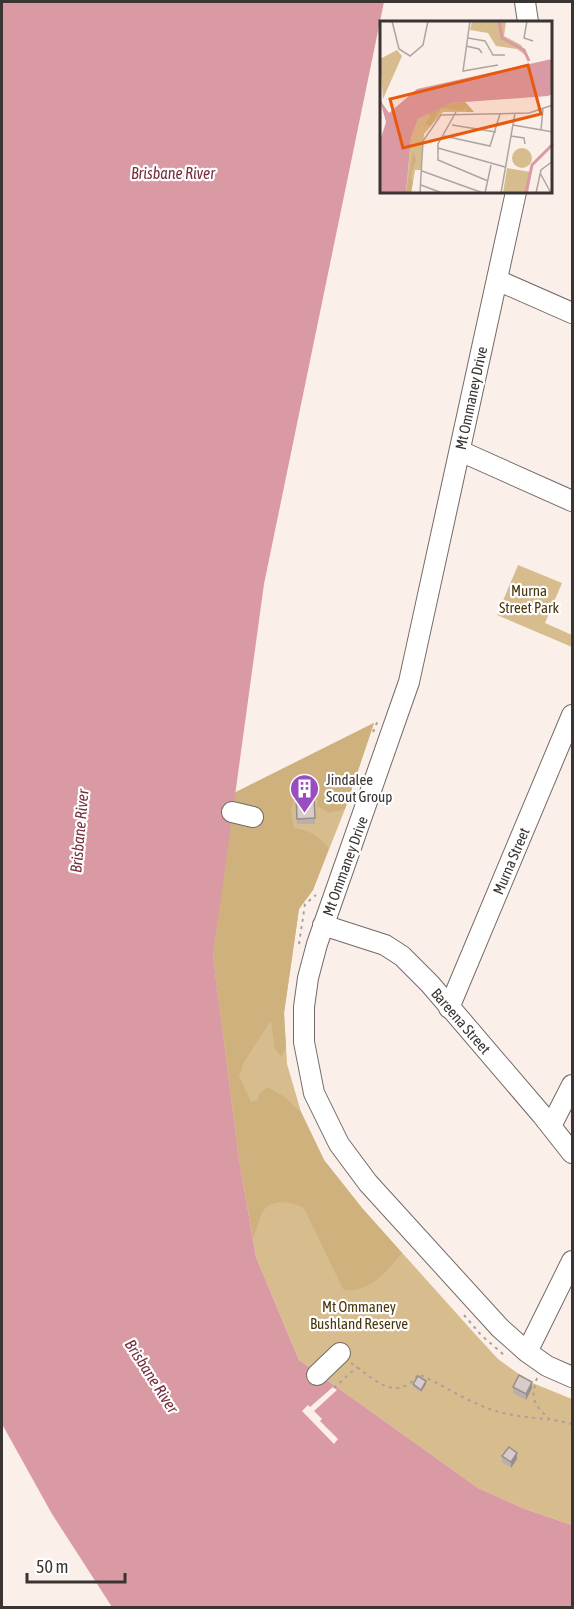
<svg xmlns="http://www.w3.org/2000/svg" width="574" height="1609" font-family="'Asap Condensed',sans-serif">
  <style>
    .green { fill: #d7bc8e }
    .forest { fill: #ceb17d }
    .water { fill: #d99aa4 }
    .pier { fill: #fbefea }
    .lines { fill: none; stroke-linecap: round; stroke-linejoin: round }
    .minor-casing { stroke: #746a66; stroke-width: 22 }
    .path { stroke: #aaa09d; stroke-width: 2; stroke-dasharray: 3 4.5; stroke-linecap: butt }
    .minor { stroke: #fff; stroke-width: 20 }
    .wall { fill: #baafad }
    .shaded-wall { fill: #978e8d }
    .building { fill: #d8cbc9; stroke: #978e8d; stroke-width: 1.5 }
    .labels { text-anchor: middle; dominant-baseline: central; stroke-width: 4.5; stroke-linejoin: round; paint-order: stroke }
    .street-label { font-size: 15px; fill: #3a3533; stroke: #fff }
    .park-label { font-size: 15px; fill: #4b370d; stroke: #fff }
    .poi-label { font-size: 15px; fill: #3a3533; stroke: #fff; text-anchor: start }
    .water-label { font-size: 16px; font-style: italic; fill: #782d3f; stroke: #fff }
    .inset-river { fill: none; stroke: #d99aa4; stroke-width: 3 }
    .inset-road { fill: none; stroke: #aea5a1; stroke-width: 1.5 }
    .view { fill: #e8590c; fill-opacity: 0.15; stroke: #e8590c; stroke-width: 3 }
    .inset-edge { fill: none; stroke: #3a3533; stroke-width: 3 }
  </style>
  <rect width="100%" height="100%" fill="#fbefea"/>
  <path class="green" d="M518 565 562 583 545 623 572 635V647L497 615Z
    M374 723 345 809 313 890 299 909 284 1013 287 1064 301 1112 324 1160 362 1208 475 1334 498 1359 530 1382 572 1399V1525L525 1509 478 1488 299 1360 256 1257 239 1159 213 956 234 793Z"/>
  <path class="forest" d="M374 723 345 809 330 813 317 806 318 801 312 798 294 800 291 811 294 828C310 830 318 836 329 848L313 890 299 909 284 1013 286 1048 281 1056 275 1049 271 1020 244 1062 239 1076 251 1102 257 1100 260 1093 268 1087 283 1096 301 1112 324 1160 362 1208 402 1253C387 1271 369 1295 343 1289L304 1208C292 1202 273 1198 263 1211 260 1215 256 1232 253 1238L239 1159 213 956 234 793Z"/>
  <path class="water" d="M2 2H384L264 584 213 956 239 1159 256 1257 299 1360 478 1488 525 1509 572 1525V1607H112L52 1514 2 1424Z"/>
  <path class="pier" d="M333 1387 337 1390 314 1411 322 1419 320 1421 338 1439 334 1444 302 1411 308 1405 310 1407Z"/>
  <g class="lines">
    <defs>
      <path id="minor" d="M525 2 528 22
        M516 192 409 682 317 944 308 978 304 1007V1042L314 1093 339 1144 368 1183 500 1328 527 1352 547 1366 572 1377
        M497 280 572 313
        M460 451 572 501
        M232 812 253 817
        M323 925 385 945 402 956 430 984 542 1115 572 1153
        M449 1008 572 715
        M551 1126 572 1085
        M527 1352 572 1261
        M317 1375 340 1353"/>
    </defs>
    <use href="#minor" class="minor-casing"/>
    <path class="path" d="M373 732 379 718
      M299 944 305 904 316 895
      M464 1315 481 1335 504 1355
      M351 1363C375 1379 395 1404 419 1374 446 1387 471 1404 499 1412 523 1419 549 1417 572 1424
      M537 1378C530 1400 534 1404 549 1419
      M334 1388 357 1367"/>
    <use href="#minor" class="minor"/>
  </g>
  <path class="wall" d="M296 795H314L315 824H297Z
    M413 1384H426L421 1392 413 1387Z
    M513 1387 532 1388 526 1400 513 1393Z
    M502 1456 517 1459 511 1468 502 1462Z"/>
  <path class="shaded-wall" d="M426 1381V1384L421 1392V1390Z
    M532 1382V1388L526 1400V1394Z
    M517 1453V1459L511 1468V1462Z"/>
  <path class="building" d="M296 795H314L315 818 297 819Z
    M519 1375 532 1382 526 1394 513 1387Z
    M418 1376 426 1381 421 1390 413 1384Z
    M509 1447 517 1453 511 1462 502 1456Z"/>
  <defs>
    <symbol id="building-pin" viewBox="-11 -11 22 30"><path d="M0 17L-7.5 6A9.5 9.5 0 1 1 7.5 6Z" fill="#9a4dbe" stroke="#fff"/><path d="M-4-6H4V6H1V3H-1V6H-4ZM-2.5-4.3h1.7v1.8h-1.7ZM.8-4.3h1.7v1.8H.8ZM-2.5-1h1.7V.8h-1.7ZM.8-1h1.7V.8H.8Z" fill="#fff"/></symbol>
  </defs>
  <g fill-rule="evenodd">
    <use href="#building-pin" x="288" y="772" width="33" height="45"/>
  </g>
  <g class="labels">
    <g class="street-label">
      <text transform="translate(471 398) rotate(-78)">Mt Ommaney Drive</text>
      <text transform="translate(511 861) rotate(-67)">Murna Street</text>
      <text transform="translate(345 866) rotate(-70)">Mt Ommaney Drive</text>
      <text transform="translate(461 1021) rotate(49)">Bareena Street</text>
    </g>
    <g class="park-label">
      <text x="529" y="590">Murna<tspan x="529" dy="17">Street Park</tspan></text>
      <text x="359" y="1306">Mt Ommaney<tspan x="359" dy="17">Bushland Reserve</tspan></text>
    </g>
    <g class="poi-label">
      <text x="326" y="779">Jindalee<tspan x="326" dy="17">Scout Group</tspan></text>
    </g>
    <g class="water-label">
      <text x="173" y="173">Brisbane River</text>
      <text transform="translate(79 831) rotate(-85)">Brisbane River</text>
      <text transform="translate(152 1376) rotate(57)">Brisbane River</text>
    </g>
  </g>
  <g transform="translate(380 21)">
    <rect width="172" height="172" fill="#fbefea"/>
    <path d="M92 0H126L124 15 141 24 149 37 137 28 116 25 108 12 90 9ZM17 29 22 35 3 78 0 38ZM85 81 94 91H63L44 113 41 149H35L31 172H26L31 117 38 98 71 82ZM132 137a10 10 0 1 1 20 0a10 10 0 1 1-20 0ZM127 147 151 151 148 172H123Z" fill="#d7bc8e"/>
    <path d="M85 81 94 91H86V86L83 90 61 87 50 105 45 102 51 96 48 92 71 82ZM33 130 36 139 30 157 33 160 31 172H26Z" fill="#ceb17d"/>
    <path d="M172 38V73L168 75 71 82 38 98 31 117 26 172H0V120L6 101 0 79 9 92 37 68Z" fill="#d99aa4"/>
    <path class="inset-river" d="M119 0 122 17 144 29 149 40M146 172 152 144 173 123"/>
    <path class="inset-road" d="M12 0 19 28 30 35 43 24 48 0M90 0 83 50 118 44M147 0 144 17 153 20M88 17 105 20 113 34H125M86 25 99 28 102 32M76 91 58 123V139L108 160M72 104 116 111M133 104 173 111M161 109 163 87M64 115 110 125 120 93M131 115 144 117 145 123M58 127 125 146M42 150 103 172M160 152 171 172M41 164 62 172M40 172 43 120 61 94 149 92 173 84M105 172 111 144M121 172 135 92M156 172 161 149 173 140"/>
    <path class="view" d="M148 44 161 93 23 127 10 78Z"/>
    <rect width="172" height="172" class="inset-edge"/>
  </g>
  <rect width="574" height="1609" fill="none" stroke="#3a3533" stroke-width="6"/>
  <path d="M27 1573v9h98v-9" fill="none" stroke="#3a3533" stroke-width="3"/>
  <text x="36" y="1573" font-size="18" fill="#3a3533" stroke="#ffffff" stroke-width="4.5" paint-order="stroke">50 m</text>
</svg>
